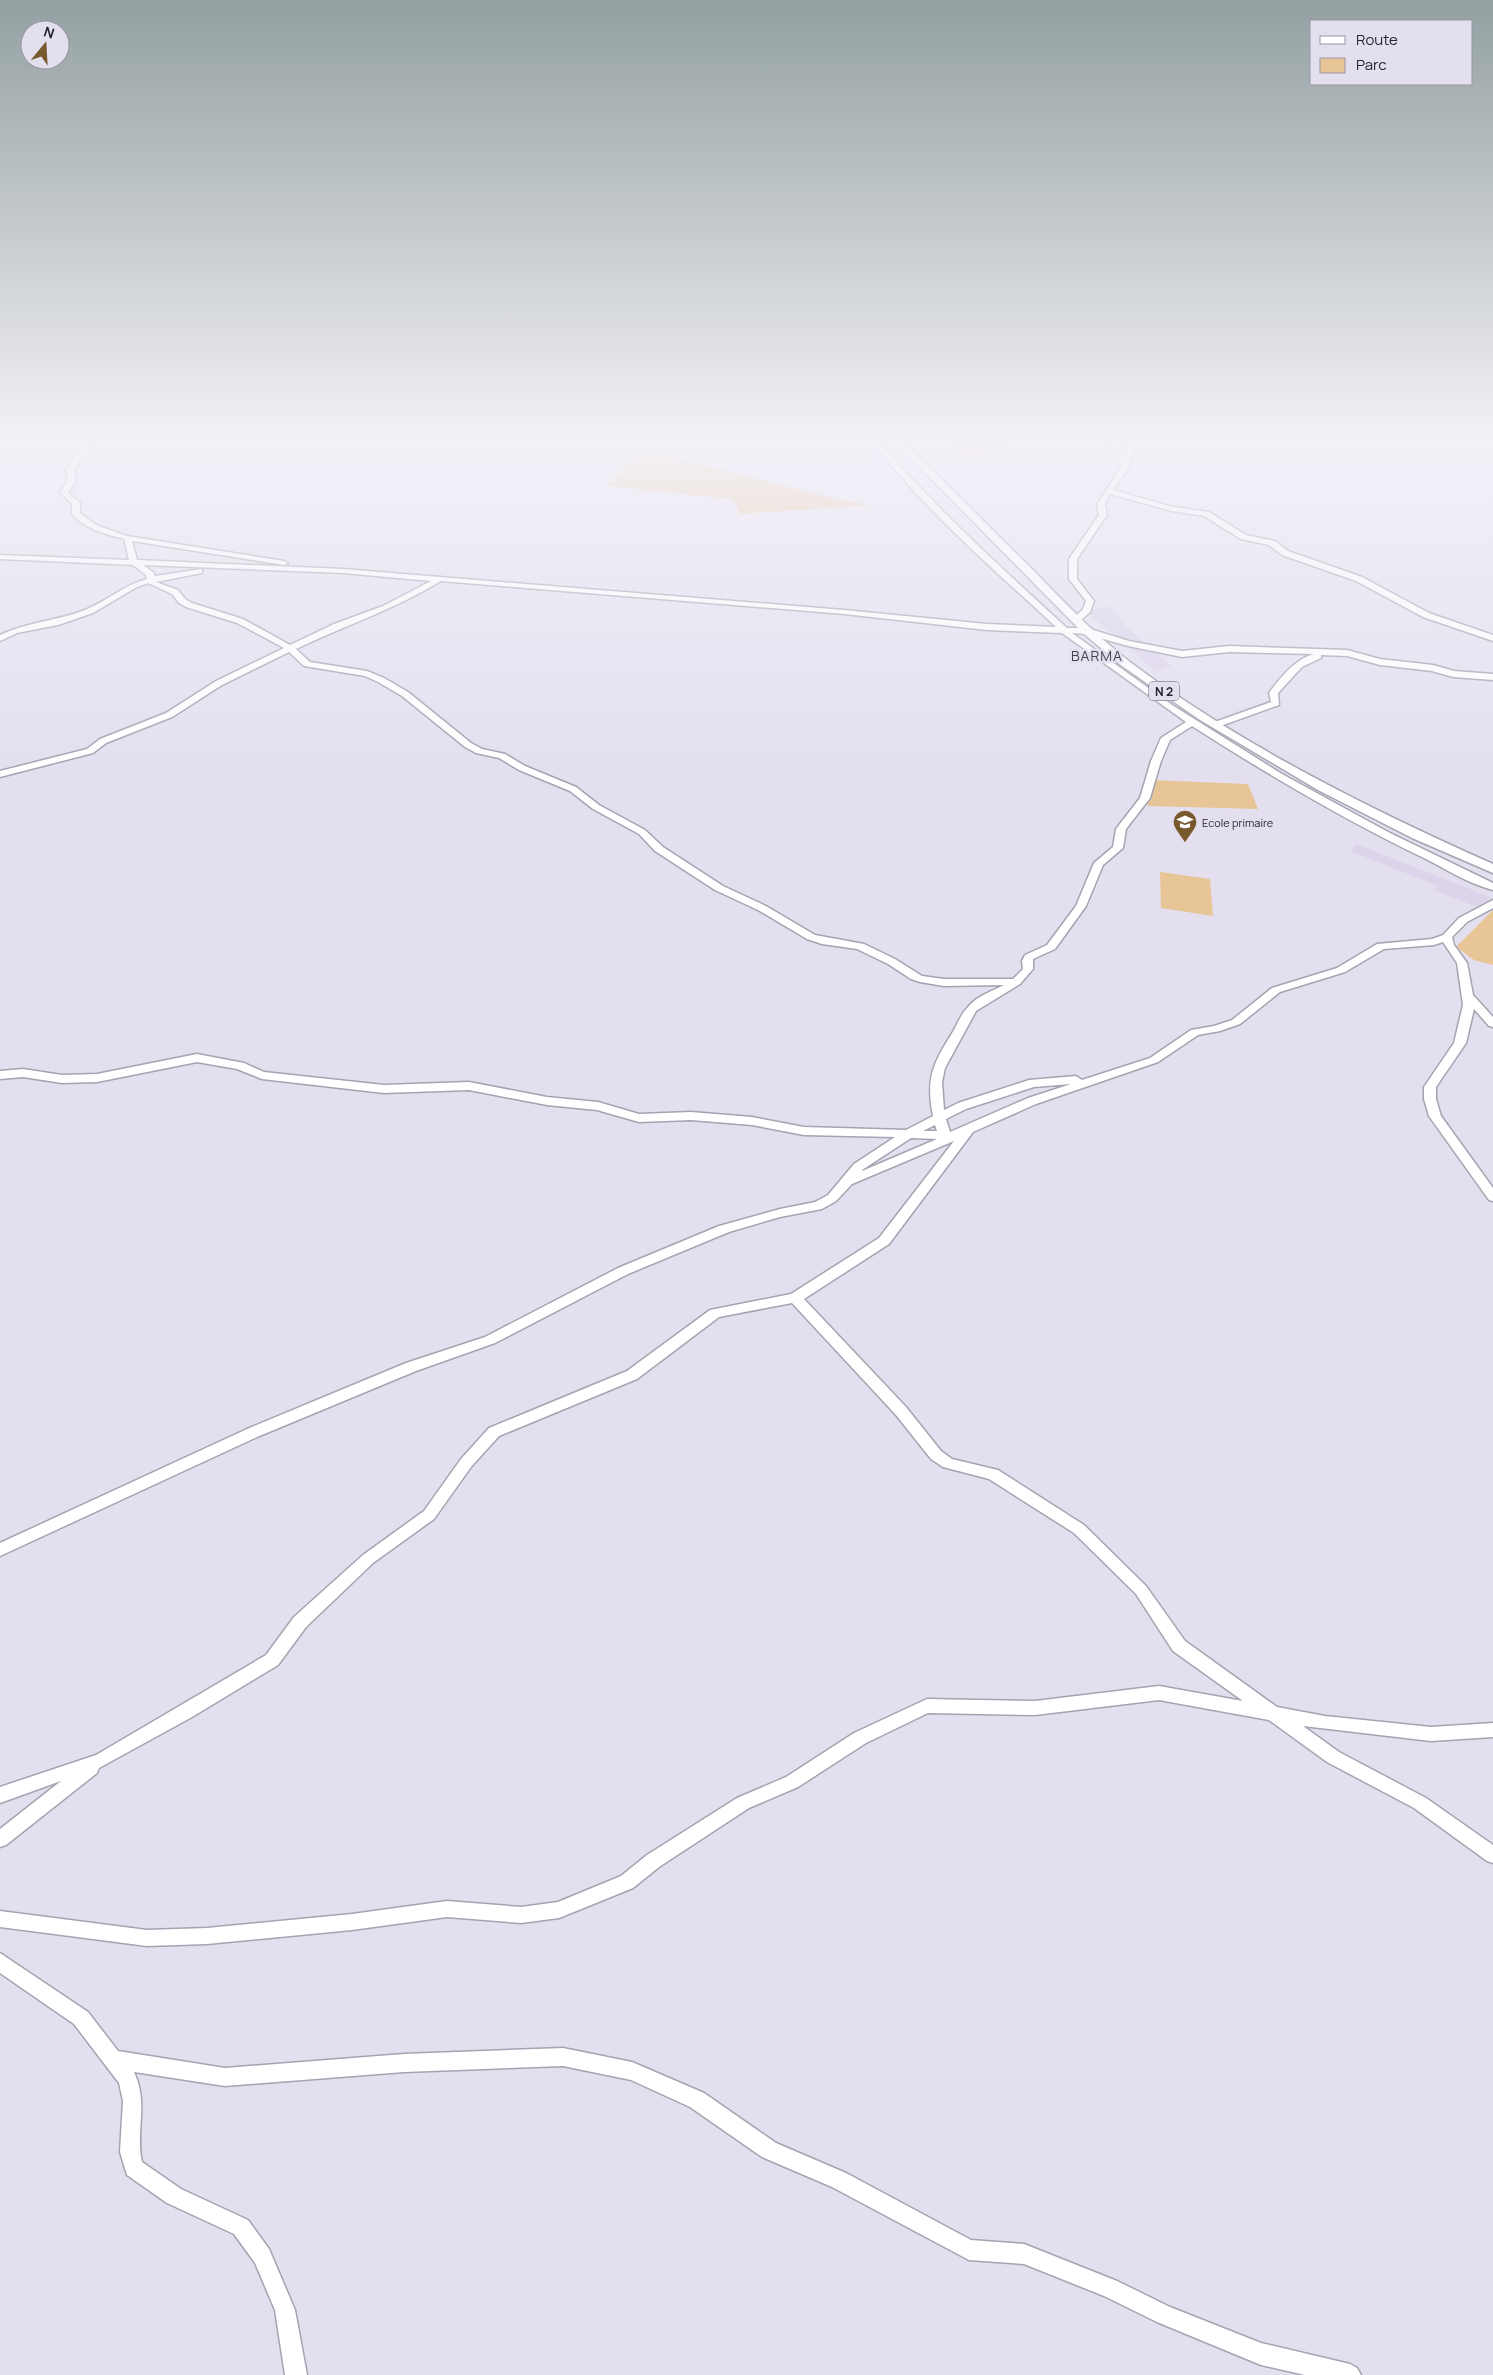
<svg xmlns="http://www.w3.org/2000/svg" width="1493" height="2375" font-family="Manrope,sans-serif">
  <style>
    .built { fill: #dbd4eb }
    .green { fill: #e8c597 }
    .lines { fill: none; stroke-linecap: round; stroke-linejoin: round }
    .minor-casing { stroke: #a6a2b1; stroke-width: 3 }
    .major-casing { stroke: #a6a2b1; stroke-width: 3 }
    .minor { fill: #fff; fill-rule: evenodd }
    .major { fill: #fff; fill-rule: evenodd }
    .labels { text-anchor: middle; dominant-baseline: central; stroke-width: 4.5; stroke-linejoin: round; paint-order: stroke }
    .far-poi-label { font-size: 11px; fill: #27252b; stroke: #e4dfef; text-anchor: start }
    .shield { fill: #e4dfef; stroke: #605d66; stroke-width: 1 }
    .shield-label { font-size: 12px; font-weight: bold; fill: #27252b }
    .far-quarter-label { font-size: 14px; letter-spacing: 1px; fill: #46424f; stroke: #e4dfef }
  </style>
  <rect width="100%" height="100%" fill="#e4dfef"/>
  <path class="built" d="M851 435H870L893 463 881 465Z
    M1112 606 1128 628 1171 666 1156 672 1085 611Z
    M1356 844 1493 898V903L1484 910 1434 890 1439 886 1350 851Z"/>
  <path class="green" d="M939 435H1025L1035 442 964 458Z
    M644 450 840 500 871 505 740 514 733 499 606 486Z
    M1150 780 1248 784 1258 809 1148 806 1145 798Z
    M1160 872 1210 879 1213 916 1161 908Z
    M1493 910V965L1474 960 1456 947Z"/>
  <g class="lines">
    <defs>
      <path id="minor" d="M90 435H96L74 471 76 481 68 492 80 503V513L96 525 127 536 284 561 288 563 284 565 132 541 137 560 343 569 844 610 987 624 1056 627C990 566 921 507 867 435H873C932 505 999 566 1067 628H1087L1129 641 1182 651 1229 646 1347 650 1380 659 1433 665 1454 671 1493 674V680L1453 677 1432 671 1380 665 1347 656 1321 655V658L1302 667 1278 693 1279 705 1215 728 1210 725 1212 723 1271 702 1269 693C1280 678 1295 659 1314 654L1229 652 1182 657 1128 646 1086 634 1072 633 1172 705 1282 774 1388 832 1493 883V890C1469 884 1446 869 1424 858 1343 819 1267 774 1192 726L1170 740 1161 761 1150 798 1126 829 1123 848 1103 865 1086 906 1055 949 1033 959V969L1020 984 976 1011 945 1068 942 1082 944 1110 958 1103 1029 1080 1076 1076 1082 1080 1150 1058 1191 1030 1214 1026 1232 1020 1272 988 1337 968 1377 944 1432 939 1443 935 1459 918 1493 900V908L1467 922 1452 937 1454 945 1467 963 1473 995 1493 1017V1027L1489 1026 1474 1009 1466 1043 1436 1087V1099L1441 1116 1493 1188V1201L1489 1200 1429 1116 1424 1099V1087L1454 1043 1463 1005 1457 963 1443 942 1434 945 1384 949 1345 972 1280 992 1240 1024 1220 1031 1198 1035 1158 1062 1036 1104 973 1132 889 1244 804 1299 906 1407 941 1451 952 1459 998 1470 1084 1525 1146 1586 1185 1641 1277 1707 1325 1716 1431 1727 1493 1723V1737L1431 1741 1303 1726 1339 1752 1426 1798 1493 1845V1863L1487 1861 1414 1808 1327 1762 1269 1720 1159 1700 1035 1715 928 1713 866 1743 798 1787 749 1808 659 1867 633 1888 559 1918 521 1923 447 1917 352 1930 207 1944 147 1946 0 1927V1911L147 1930 207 1928 352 1914 447 1901 521 1907 558 1902 621 1876 647 1855 737 1798 786 1777 854 1733 927 1699 1035 1701 1159 1686 1243 1701 1173 1651 1136 1594 1074 1533 989 1479 943 1467 931 1459 896 1415 792 1303 719 1317 637 1379 499 1436 471 1467 434 1519 373 1563 306 1627 278 1665 192 1717 99 1768 97 1773 6 1845 0 1847V1829L61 1781 0 1803V1787L96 1755 266 1655 294 1617 363 1555 424 1511 461 1459 489 1428 627 1371 710 1310 791 1294 879 1238 954 1141 852 1184 836 1201 822 1209 780 1217 729 1232 628 1274 495 1343 416 1371 257 1437 0 1556V1543L247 1429 406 1363 485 1337 618 1268 719 1226 780 1209 815 1202 828 1195 854 1164 895 1137 804 1135 752 1125 691 1120 639 1122 597 1110 547 1105 469 1090 384 1093 262 1079 237 1069 197 1062 97 1082 62 1083 23 1077 0 1079V1071L23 1069 62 1075 97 1074 197 1054 244 1063 264 1072 384 1085 469 1082 547 1097 598 1102 639 1114 691 1112 752 1117 804 1127 906 1130 933 1116C925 1077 934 1062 954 1030 958 1022 962 1013 968 1007 977 996 992 991 1004 985L944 986 920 982 911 979 888 964 857 949 822 944 807 939 758 910 715 890 655 851 639 834 593 809 570 791 519 770 499 758 476 753 465 747 402 696 378 682 365 676 304 666 289 652 222 685 172 717 106 743 93 753 0 777V771L87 749 100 739 166 713 216 681 284 648 237 623 186 607 179 603 172 594 148 583 137 587 93 613 58 625 17 633 0 641V635C27 622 57 621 85 610 107 601 124 585 147 579L146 575 133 565 0 559V555L129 560 124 539C105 534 85 529 72 514V504L60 492 68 481 66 471ZM143 565 343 573 431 581 383 606 334 624 290 645 243 619 192 603 185 599 178 590 156 582 202 573V569L155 576 153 572ZM441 581 844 614 987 630 1062 633 1186 722 1161 738 1151 761 1140 798 1116 829 1113 847 1094 863 1076 906 1047 945 1025 955 1022 961 1023 969 1013 979H944L922 976 895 959 864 944 815 935 766 906 723 886 663 847 645 830 599 805 576 787 525 766 505 754 482 749 471 743 408 692 384 678 367 671 310 662 296 649C344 626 395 609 441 581ZM1071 1084 1028 1098 950 1132 946 1119 966 1109 1034 1087ZM935 1125 937 1131H923ZM911 1138 937 1139 862 1171V1170Z
        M1104 435H1110L1124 458 1132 435H1138L1128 469 1113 490 1173 507 1209 512 1246 535 1275 541 1288 551 1362 577 1429 613 1493 635V641L1423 617 1356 581 1282 555 1269 545 1241 539 1204 516 1172 511 1110 494 1105 505 1107 515 1077 559V579L1094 601 1090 612 1079 622H1073L1072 620 1083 609 1086 601 1069 579V559L1099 515 1097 505 1122 465Z
        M0 1953 88 2012 118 2051 225 2068 404 2054 563 2048 632 2062 704 2093 776 2143 846 2173 971 2240 1024 2244 1117 2281 1170 2307 1261 2343 1350 2364 1357 2368 1361 2375H1305L1261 2365 1157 2322 1104 2296 1024 2264 969 2260 832 2187 762 2157 690 2107 631 2080 563 2066 404 2072 225 2086 134 2072C149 2104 135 2131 142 2162L181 2189 248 2220 269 2249 295 2310 307 2375H285L275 2310 255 2263 234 2234 167 2203 127 2175 120 2152 123 2101 119 2083 74 2024 0 1973Z"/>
      <path id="major" d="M888 435H897C941 479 986 524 1031 568 1063 601 1094 634 1130 662 1239 744 1369 809 1493 864V873L1412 838 1318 790 1200 720 1122 666 1083 633Z"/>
    </defs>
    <use href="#minor" class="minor-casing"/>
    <use href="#major" class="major-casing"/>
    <use href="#minor" class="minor"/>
    <use href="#major" class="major"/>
  </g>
  <linearGradient id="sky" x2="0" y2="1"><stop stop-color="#93a0a2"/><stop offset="0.57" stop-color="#f3f1f8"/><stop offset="1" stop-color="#f3f1f8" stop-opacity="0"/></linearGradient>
  <rect width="1493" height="767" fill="url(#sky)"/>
  <defs>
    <symbol id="school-pin" viewBox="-11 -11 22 30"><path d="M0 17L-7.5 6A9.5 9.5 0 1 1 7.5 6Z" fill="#78592e" stroke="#e4dfef"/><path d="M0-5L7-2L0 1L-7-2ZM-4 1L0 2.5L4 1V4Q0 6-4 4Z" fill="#fff"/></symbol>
  </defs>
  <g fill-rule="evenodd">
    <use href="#school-pin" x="1171" y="808" width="28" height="38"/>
  </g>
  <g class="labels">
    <g class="far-poi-label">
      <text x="1202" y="822">Ecole primaire</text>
    </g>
    <rect class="shield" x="1149" y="681.5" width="30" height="19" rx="4"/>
    <g class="shield-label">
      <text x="1164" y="691">N 2</text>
    </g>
    <g class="far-quarter-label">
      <text x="1097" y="655">BARMA</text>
    </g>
  </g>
  <rect x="1310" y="20" width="162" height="65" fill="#e4dfef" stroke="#9895a1"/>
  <rect x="1320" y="36" width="25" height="8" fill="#ffffff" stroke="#9895a1"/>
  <text x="1356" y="45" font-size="15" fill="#27252b">Route</text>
  <rect x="1320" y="58" width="25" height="15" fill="#e8c597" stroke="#9895a1"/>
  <text x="1356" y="70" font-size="15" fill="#27252b">Parc</text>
  <g transform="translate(45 45) rotate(18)"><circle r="24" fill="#e4dfef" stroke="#9895a1"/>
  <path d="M0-4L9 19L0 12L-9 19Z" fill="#78592e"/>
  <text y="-8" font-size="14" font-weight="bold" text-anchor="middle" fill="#27252b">N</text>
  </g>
</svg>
